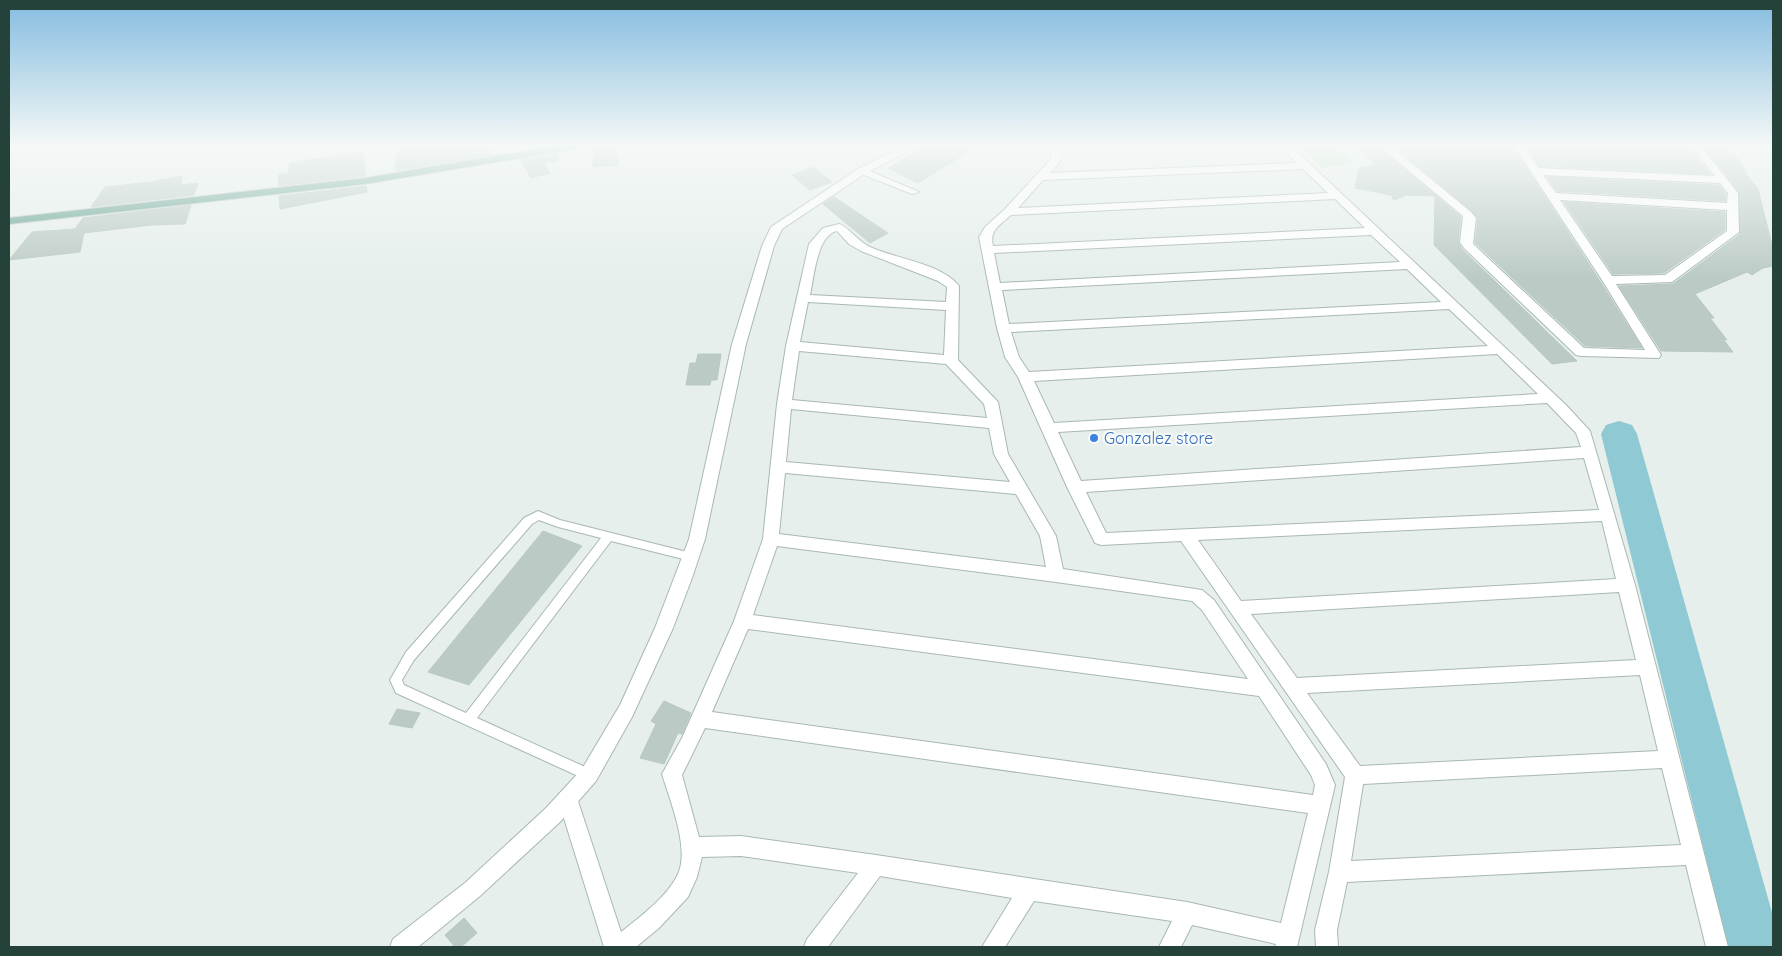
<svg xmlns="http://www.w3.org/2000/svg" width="1782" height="956" font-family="Quicksand,sans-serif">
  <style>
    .green { fill: #bfe0c8 }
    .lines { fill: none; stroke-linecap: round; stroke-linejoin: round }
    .river { fill: #8ec9d4; fill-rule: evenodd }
    .building { fill: #bbcac4; stroke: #b8c9c2 }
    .service-casing { stroke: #a8b8b2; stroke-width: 2 }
    .minor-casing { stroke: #a8b8b2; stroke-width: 2 }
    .tertiary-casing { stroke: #a8b8b2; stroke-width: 2 }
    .primary-casing { stroke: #c2cac8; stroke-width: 2 }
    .service { fill: #fff; fill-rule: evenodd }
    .minor { fill: #fff; fill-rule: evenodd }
    .tertiary { fill: #fff; fill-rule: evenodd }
    .primary { fill: #6aa596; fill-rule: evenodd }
    .shop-dot { fill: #3f7fe0; stroke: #f7fbf9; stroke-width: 2 }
    .labels { text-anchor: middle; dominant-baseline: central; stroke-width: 4; stroke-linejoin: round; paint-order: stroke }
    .shop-label { font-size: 16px; fill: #366cbe; stroke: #f7fbf9; text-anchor: start }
  </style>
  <rect width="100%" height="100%" fill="#e6efeb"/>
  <path class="green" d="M1299 146H1335L1354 163 1323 168Z"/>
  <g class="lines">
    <path class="river" d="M1619 421 1632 425 1637 434 1773 916V947H1728L1601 434 1606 425Z"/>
  </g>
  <path class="building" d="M402 146H492V155L396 171V153L402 152Z
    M607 146H618V165L593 167 594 148Z
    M925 146H978L918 183 888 168Z
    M1356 146H1377L1461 217 1458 242 1462 249 1577 361 1552 364 1434 245 1435 196 1407 195 1394 200 1391 195 1355 188 1359 168 1376 165Z
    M1394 146H1512L1600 281 1642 348 1585 346 1475 243 1478 218 1472 211Z
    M1526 146 1689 148 1711 174 1540 166Z
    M1704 146H1727L1746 170H1743L1758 189 1773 249V266L1763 268 1752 275 1747 272 1695 294 1714 318H1710L1727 340 1723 339 1733 352 1661 351 1619 286 1673 284 1740 234 1739 192Z
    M363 152 365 176 279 186 278 175 289 173V163Z
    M558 154V161L544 163 550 173 531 178 521 160Z
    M814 167 832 182 810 190 792 175Z
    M182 176 181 185 198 183 194 195 91 207 105 187 150 182Z
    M1547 177 1719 185 1726 194 1725 201 1557 191Z
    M366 186 367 192 280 209 279 196Z
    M834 197 888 233 870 243 823 204Z
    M1564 202 1725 212V230L1664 273 1613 274Z
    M191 205 185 224 151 225 84 233 80 252 9 260 32 232 75 229 83 218Z
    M698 354H721L717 380H711L710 385H686L690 363H696Z
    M543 531 582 546 469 685 428 672Z
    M664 701 691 713 682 734 678 733 664 764 640 758 656 724 651 721Z
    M397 709 420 713 412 728 389 724Z
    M464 918 477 933 461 947H455L445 935Z"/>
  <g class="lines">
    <defs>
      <path id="service" d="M859 169H865L919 192 912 194 859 173Z
        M538 511 560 520 691 553 695 554 696 557 695 560 691 561 611 541 477 718 594 771 595 775 594 779 589 781 396 693 390 680 406 652 524 518ZM539 520 558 527 601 538 466 713 404 685 402 680 414 660 532 524Z"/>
      <path id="minor" d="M1049 146H1059L1062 159 1050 173 1297 163 1280 146H1291L1566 405 1590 431 1635 585 1728 947H1706L1686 865 1347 882 1337 930 1338 947H1316L1315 930 1329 872 1345 777 1181 541 1101 545 1095 543 1067 487 1018 377 1005 357 997 328 979 237 985 227 1004 210 1052 158ZM1303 169 1328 193 1018 208 1043 180ZM1335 199 1365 228 993 246C989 230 1000 225 1011 215ZM1371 235 1400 262 1000 283 994 253ZM1407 269 1441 302 1009 324 1002 290ZM1449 309 1488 346 1029 372 1019 357 1011 332ZM1497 354 1538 394 1054 423 1034 381ZM1547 403 1576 433 1581 447 1081 481 1058 432ZM1584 458 1599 510 1106 533 1086 492ZM1602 521 1616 579 1241 601 1198 540ZM1619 592 1636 660 1297 678 1251 614ZM1640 675 1658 751 1360 766 1307 693ZM1662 768 1681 845 1351 861 1363 784Z
        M1379 146H1391L1471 212 1476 218 1473 244 1584 348 1645 350 1602 280 1514 146H1524L1539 168 1715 176 1700 156 1690 146H1701L1738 193 1739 232 1672 282 1616 284 1661 355 1659 358 1581 356 1576 355 1464 248 1460 242 1463 216ZM1543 175 1720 183 1728 193 1727 203 1556 193ZM1560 200 1727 210V231L1665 275 1612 276Z
        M839 224C846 225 859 242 870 247 896 259 941 263 959 286L958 360 998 402 1008 454 1056 536 1063 569 1202 590 1214 600 1326 764 1335 785 1297 947H1275L1276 944 1192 925 1181 947H1159L1172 921 1034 901 1005 947H982L1012 898 880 876 828 947H804L807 939 858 873 741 856 702 857 697 877 688 897 659 928 636 947H604L558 799 561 792 568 790 575 792 621 932C641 916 677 890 681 864 685 837 670 800 662 774L682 738 734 621 763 539 777 404 786 346 809 244 823 228ZM837 231 849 244 861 251 938 281 947 287 946 302 810 295C814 277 817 235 837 231ZM808 302 946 310 944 355 800 342ZM799 351 946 364 984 404 987 418 792 400ZM791 409 989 428 994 454 1010 482 786 462ZM785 473 1016 494 1040 536 1046 567 779 534ZM777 546 1056 582 1192 601 1202 610 1248 679 753 615ZM748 629 1259 696 1311 775 1315 785 1313 795 712 712ZM705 728 1308 813 1281 923 1187 902 876 855 741 836 699 837 682 775Z"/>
      <path id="tertiary" d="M904 146H918L866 173 782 229 774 246 746 344 705 539 692 578 673 628 632 717 596 781 560 822 480 896 418 947H390L393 939 466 882 546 808 582 769 620 705 655 628 689 539 732 344 762 246 771 227 858 169Z"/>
      <path id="primary" d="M555 146H580L575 149 365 184 9 224V218L365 178Z"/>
    </defs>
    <use href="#service" class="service-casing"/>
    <use href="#minor" class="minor-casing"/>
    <use href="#tertiary" class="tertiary-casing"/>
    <use href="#primary" class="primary-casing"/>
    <use href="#service" class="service"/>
    <use href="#minor" class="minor"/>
    <use href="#tertiary" class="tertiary"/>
    <use href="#primary" class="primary"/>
  </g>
  <linearGradient id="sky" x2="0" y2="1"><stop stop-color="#84bce0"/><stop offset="0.52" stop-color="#f4f8f6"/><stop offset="1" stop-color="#f4f8f6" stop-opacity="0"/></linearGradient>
  <rect width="1782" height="280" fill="url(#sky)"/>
  <circle class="shop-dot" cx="1094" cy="438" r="5"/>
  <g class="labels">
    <g class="shop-label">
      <text x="1104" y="438">Gonzalez store</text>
    </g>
  </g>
  <rect width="1782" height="956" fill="none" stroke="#24423a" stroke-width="20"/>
</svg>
